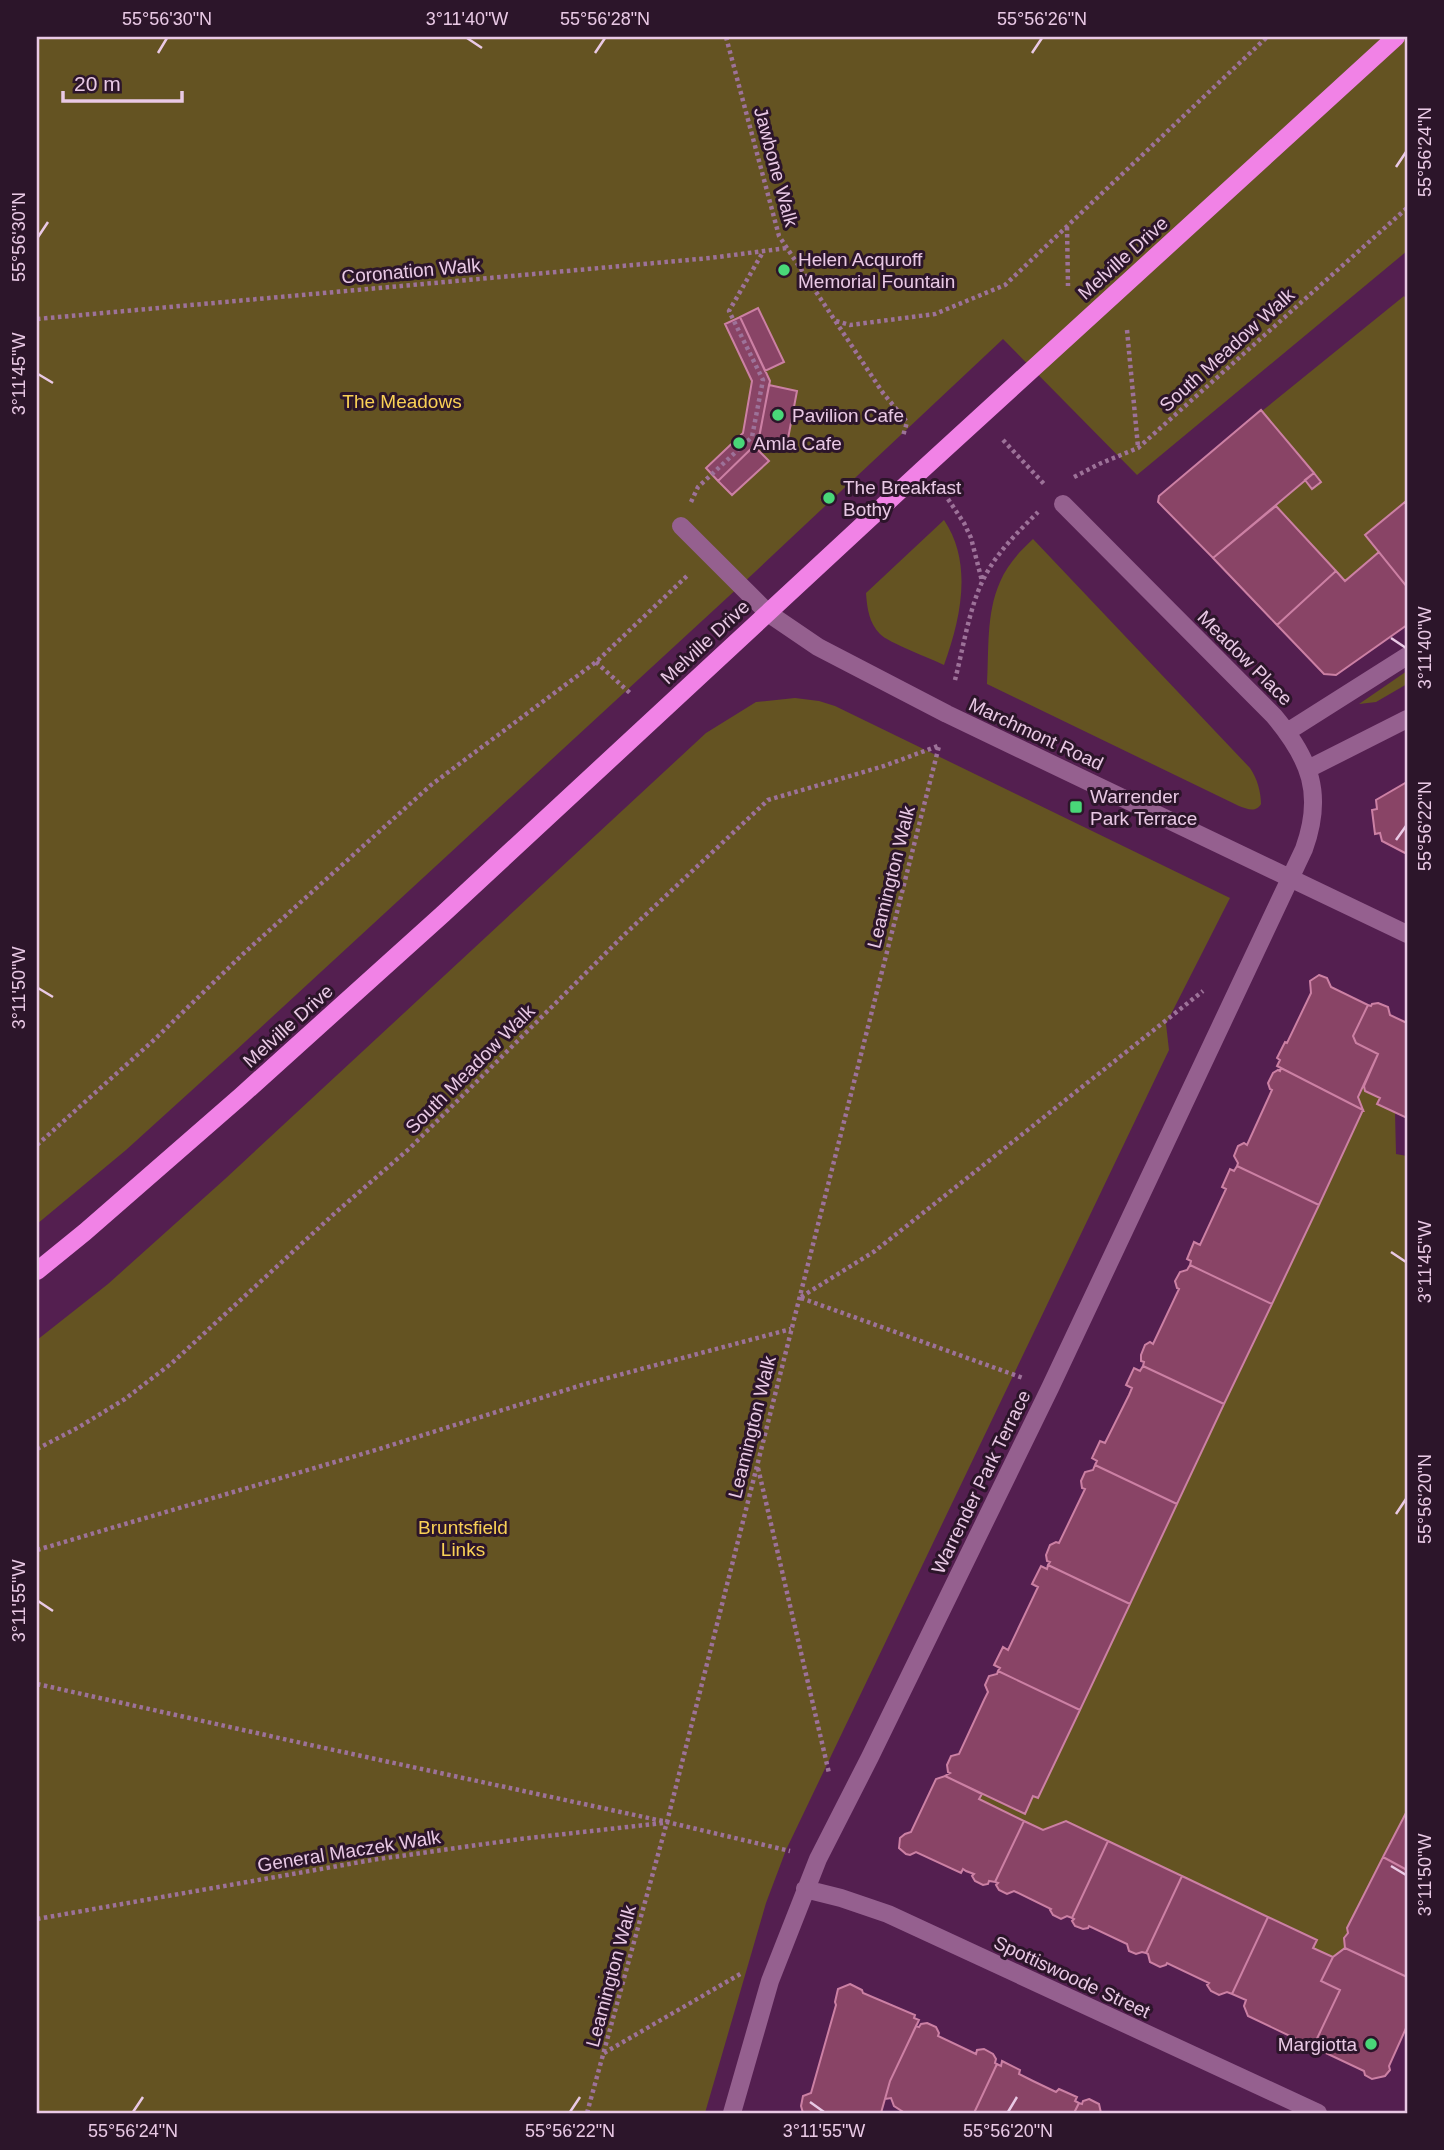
<svg xmlns="http://www.w3.org/2000/svg" width="1444" height="2150" font-family="Arial,sans-serif">
  <style>
    .green { fill: #645322 }
    .building { fill: #894466; stroke: #cc80a4; stroke-width: 2 }
    .lines { fill: none; stroke-linecap: round; stroke-linejoin: round }
    .path { stroke: #9d7299; stroke-width: 4.5; stroke-dasharray: 3.5 3.5; stroke-linecap: butt }
    .minor { stroke: #95608f; stroke-width: 18 }
    .major { stroke: #f182e6; stroke-width: 18 }
    .ticks { fill: none; stroke: #e9c9e5; stroke-width: 2.5 }
    .poi-dot { fill: #49d778; stroke: #2c152a; stroke-width: 2.5 }
    .labels { text-anchor: middle; dominant-baseline: central; stroke-width: 6; stroke-linejoin: round; paint-order: stroke }
    .street-label { font-size: 19px; fill: #e9c9e5; stroke: #2c152a }
    .poi-label { font-size: 19px; fill: #e9c9e5; stroke: #2c152a; text-anchor: start }
    .park-label { font-size: 19px; fill: #fad156; stroke: #2c152a }
    .neatline { fill: none; stroke: #e9c9e5; stroke-width: 2.5 }
    .ticks-label { font-size: 18px; text-anchor: middle; fill: #e9c9e5 }
  </style>
  <rect width="100%" height="100%" fill="#541f50"/>
  <path class="green" d="M37 37H1407V251L1137 475 1003 339 741 585 233 1053 126 1150 37 1224Z
    M1404 296 1407 300V500L1365 535 1379 552 1345 581 1276 506 1305 480 1313 489 1321 482 1262 411Z
    M944 520C973 563 961 618 944 665 932 659 887 642 880 634 869 623 867 608 866 593Z
    M1033 539 1250 768C1257 778 1261 792 1261 804 1256 813 1247 809 1239 806L987 684C989 651 986 613 1000 582 1007 565 1020 551 1033 539Z
    M1407 671V684L1376 702 1359 704Z
    M795 698 819 701 835 706 1230 898 1166 1024 1169 1050 786 1850 766 1903 705 2113H37V1340L108 1284 225 1179 706 733 756 702Z
    M1364 1086 1366 1091 1380 1098 1377 1103 1395 1112 1396 1154 1407 1156V1811L1347 1928 1348 1933 1344 1938 1345 1948 1333 1957 1313 1948 1316 1939 1066 1821 1043 1830 979 1799 982 1794 1024 1814 1033 1796 1038 1797 1209 1436Z"/>
  <path class="building" d="M758 308 784 362 765 371 740 317Z
    M740 317 770 381 758 442 718 481 706 468 743 433 752 381 725 324Z
    M769 385 797 391 787 444 759 438Z
    M1261 410 1314 473 1213 558 1158 502 1159 496Z
    M754 446 769 461 732 495 718 481Z
    M1314 473 1321 482 1312 489 1305 480Z
    M830 491 835 497 827 504 822 499Z
    M1405 502 1407 505V587L1365 535Z
    M1276 506 1336 571 1277 625 1213 558Z
    M1379 552 1407 587V625L1336 675 1324 674 1277 625 1336 571 1345 581Z
    M1407 782V854L1382 841 1380 833 1375 834 1372 810 1377 809 1376 800Z
    M1319 975 1327 978 1331 987 1368 1005 1353 1036 1356 1043 1378 1054 1358 1097 1363 1110 1277 1066 1280 1060 1277 1058 1285 1042 1287 1043 1311 993 1310 981Z
    M1378 1003 1388 1007 1390 1015 1407 1023V1118L1377 1104 1380 1098 1365 1091 1364 1086 1378 1054 1356 1043 1353 1036 1368 1005 1371 1006 1372 1004Z
    M1281 1068 1363 1110 1319 1205 1237 1166 1238 1163 1234 1156 1238 1146 1244 1143 1247 1145 1272 1090 1270 1089 1268 1083 1273 1073 1278 1070 1280 1071Z
    M1237 1166 1319 1205 1272 1304 1190 1265 1191 1261 1187 1259 1194 1242 1200 1245 1226 1189 1222 1187 1230 1169 1234 1171Z
    M1190 1265 1272 1304 1224 1404 1143 1366 1144 1362 1141 1361V1355L1145 1345 1150 1342 1153 1344 1179 1289 1177 1288 1175 1281 1180 1272 1187 1270Z
    M1143 1366 1224 1404 1177 1504 1095 1465 1097 1461 1092 1458 1100 1441 1105 1443 1129 1395 1132 1388 1126 1385 1134 1368 1140 1371Z
    M1095 1465 1177 1504 1130 1604 1048 1565 1050 1562 1047 1561 1046 1555 1050 1545 1056 1542 1059 1543 1085 1489 1082 1488 1081 1481 1085 1472 1093 1470Z
    M1048 1565 1130 1604 1080 1710 998 1671 1000 1668 994 1665 1003 1647 1008 1650 1038 1587 1032 1584 1041 1566 1047 1569Z
    M998 1671 1080 1710 1038 1798 1033 1796 1025 1814 945 1776 950 1773 948 1772 947 1765 951 1756 959 1754 984 1700 988 1692 985 1685 989 1676 997 1674Z
    M945 1776 982 1794 979 1799 1024 1821 995 1882 989 1881 988 1884 983 1885 975 1881 972 1876 974 1874 966 1871 963 1869 961 1873 916 1852 910 1855 906 1854 899 1848 900 1838 905 1834 911 1832 936 1779Z
    M1407 1811V1870L1383 1857Z
    M1024 1821 1043 1830 1066 1821 1108 1841 1072 1918 1067 1916 1061 1919 1053 1915 1050 1910 1051 1909 1014 1891 1007 1894 999 1890 996 1885 998 1883 995 1882Z
    M1108 1841 1182 1876 1146 1953 1142 1952 1136 1954 1129 1951 1127 1944 1089 1926 1088 1928 1083 1929 1075 1926 1072 1921 1074 1919 1072 1918Z
    M1383 1857 1407 1870V1977L1345 1948 1344 1938 1348 1933 1347 1928Z
    M1182 1876 1268 1917 1232 1994 1227 1992 1219 1995 1211 1991 1207 1985 1209 1983 1167 1963 1166 1965 1160 1967 1150 1962 1148 1954 1146 1953Z
    M1268 1917 1317 1940 1313 1948 1333 1957 1321 1981 1340 1990 1313 2047 1248 2016 1244 2006 1246 2000 1232 1994Z
    M1345 1948 1407 1977V2026L1389 2066 1390 2070 1385 2076 1372 2079 1365 2075 1364 2071 1313 2047 1340 1990 1321 1981 1333 1957Z
    M850 1984 862 1990 863 1993 915 2015 914 2018 919 2020 890 2081 881 2113H803L801 2106 803 2096 811 2093 836 2005 835 2002 838 1989Z
    M927 2023 936 2027 939 2033 938 2036 976 2054 977 2050 984 2049 993 2054 996 2059 995 2063 997 2064 974 2113H905L894 2106 891 2098 885 2099 890 2081 916 2026 919 2027 921 2024Z
    M1002 2061 1020 2070 1019 2074 1033 2081 1056 2092 1059 2089 1077 2097 1075 2101 1079 2103 1074 2113H974L997 2064 1001 2066Z
    M1089 2099 1099 2104 1101 2113H1074L1079 2103 1082 2104 1083 2101Z"/>
  <g class="lines">
    <path class="path" d="M726 37 779 236 883 393 907 422 903 436
      M1067 227 1068 286
      M37 319 710 258 787 248
      M836 321 850 325 935 314 1005 285 1267 37
      M1127 330 1138 447
      M1003 440 1045 485
      M1074 477 1099 464 1138 448 1407 208
      M948 499 964 523 971 538 982 581
      M691 502 698 487 752 437 763 380 729 311 763 252
      M596 662 631 694
      M955 680C963 649 969 609 983 580 996 553 1017 533 1038 512
      M37 1145 155 1039 243 954 431 785 596 662 689 574
      M801 1297 875 1251 1203 991
      M801 1298 1023 1378
      M37 1449 79 1427 125 1399 172 1363 335 1213 410 1148 624 935 768 800 884 766 938 746
      M758 1468 829 1773
      M37 1550 379 1449 585 1384 791 1329
      M37 1684 306 1744 667 1822 790 1851
      M37 1919 372 1860 520 1839 663 1823
      M604 2053 742 1973
      M587 2113 667 1822 939 746"/>
    <path class="minor" d="M681 526 768 613 818 647 947 714 1407 934
      M1287 732 1407 656
      M1308 769 1407 719
      M805 1889 841 1898 888 1914 1318 2113
      M732 2113 770 1981 818 1859 870 1757 1050 1388 1304 849C1324 794 1310 759 1274 716L1063 504"/>
    <path class="major" d="M37 1271 85 1232 241 1096 443 914 922 470 1396 37"/>
  </g>
  <path class="ticks" d="M467 38 482 48M158 53 167 38M595 53 605 38M1032 53 1042 38M1396 167 1406 152M38 237 48 222M38 374 53 383M1391 638 1406 648M1396 840 1406 826M38 988 53 997M1391 1252 1406 1262M1396 1514 1406 1499M38 1601 53 1611M1391 1866 1406 1875M810 2102 824 2112M133 2112 143 2097M570 2112 580 2097M1008 2112 1017 2097"/>
  <g class="poi-dot">
    <circle cx="784" cy="270" r="7"/>
    <circle cx="778" cy="415" r="7"/>
    <circle cx="739" cy="443" r="7"/>
    <circle cx="829" cy="498" r="7"/>
    <rect x="1069" y="800" width="14" height="14" rx="3.5"/>
    <circle cx="1371" cy="2044" r="7"/>
  </g>
  <g class="labels">
    <g class="street-label">
      <text transform="translate(776 167) rotate(75)">Jawbone Walk</text>
      <text transform="translate(1123 258) rotate(-42)">Melville Drive</text>
      <text transform="translate(411 271) rotate(-5)">Coronation Walk</text>
      <text transform="translate(1227 350) rotate(-42)">South Meadow Walk</text>
      <text transform="translate(705 642) rotate(-43)">Melville Drive</text>
      <text transform="translate(1245 658) rotate(45)">Meadow Place</text>
      <text transform="translate(1036 734) rotate(25)">Marchmont Road</text>
      <text transform="translate(891 877) rotate(-76)">Leamington Walk</text>
      <text transform="translate(288 1026) rotate(-42)">Melville Drive</text>
      <text transform="translate(470 1069) rotate(-45)">South Meadow Walk</text>
      <text transform="translate(752 1427) rotate(-76)">Leamington Walk</text>
      <text transform="translate(981 1482) rotate(-64)">Warrender Park Terrace</text>
      <text transform="translate(349 1851) rotate(-9)">General Maczek Walk</text>
      <text transform="translate(611 1976) rotate(-75)">Leamington Walk</text>
      <text transform="translate(1072 1977) rotate(25)">Spottiswoode Street</text>
    </g>
    <g class="poi-label">
      <text x="798" y="259">Helen Acquroff<tspan x="798" dy="22">Memorial Fountain</tspan></text>
      <text x="792" y="415">Pavilion Cafe</text>
      <text x="753" y="443">Amla Cafe</text>
      <text x="843" y="487">The Breakfast<tspan x="843" dy="22">Bothy</tspan></text>
      <text x="1090" y="796">Warrender<tspan x="1090" dy="22">Park Terrace</tspan></text>
      <text x="1357" y="2044" text-anchor="end">Margiotta</text>
    </g>
    <g class="park-label">
      <text x="402" y="401">The Meadows</text>
      <text x="463" y="1527">Bruntsfield<tspan x="463" dy="22">Links</tspan></text>
    </g>
  </g>
  <rect width="1444" height="2150" fill="none" stroke="#2c152a" stroke-width="77"/>
  <path d="M63 91v10h119v-10" fill="none" stroke="#e9c9e5" stroke-width="3.5"/>
  <text x="74" y="91" font-size="21" fill="#e9c9e5" stroke="#2c152a" stroke-width="5" paint-order="stroke">20 m</text>
  <rect x="38" y="38" width="1368" height="2074" class="neatline"/>
  <g class="ticks-label">
    <text x="167" y="25">55°56'30"N</text>
    <text x="467" y="25">3°11'40"W</text>
    <text x="605" y="25">55°56'28"N</text>
    <text x="1042" y="25">55°56'26"N</text>
    <text transform="translate(1425 152) rotate(-90)" y="6">55°56'24"N</text>
    <text transform="translate(19 237) rotate(-90)" y="6">55°56'30"N</text>
    <text transform="translate(19 374) rotate(-90)" y="6">3°11'45"W</text>
    <text transform="translate(1425 648) rotate(-90)" y="6">3°11'40"W</text>
    <text transform="translate(1425 826) rotate(-90)" y="6">55°56'22"N</text>
    <text transform="translate(19 988) rotate(-90)" y="6">3°11'50"W</text>
    <text transform="translate(1425 1262) rotate(-90)" y="6">3°11'45"W</text>
    <text transform="translate(1425 1499) rotate(-90)" y="6">55°56'20"N</text>
    <text transform="translate(19 1601) rotate(-90)" y="6">3°11'55"W</text>
    <text transform="translate(1425 1875) rotate(-90)" y="6">3°11'50"W</text>
    <text x="133" y="2137">55°56'24"N</text>
    <text x="570" y="2137">55°56'22"N</text>
    <text x="824" y="2137">3°11'55"W</text>
    <text x="1008" y="2137">55°56'20"N</text>
  </g>
</svg>
